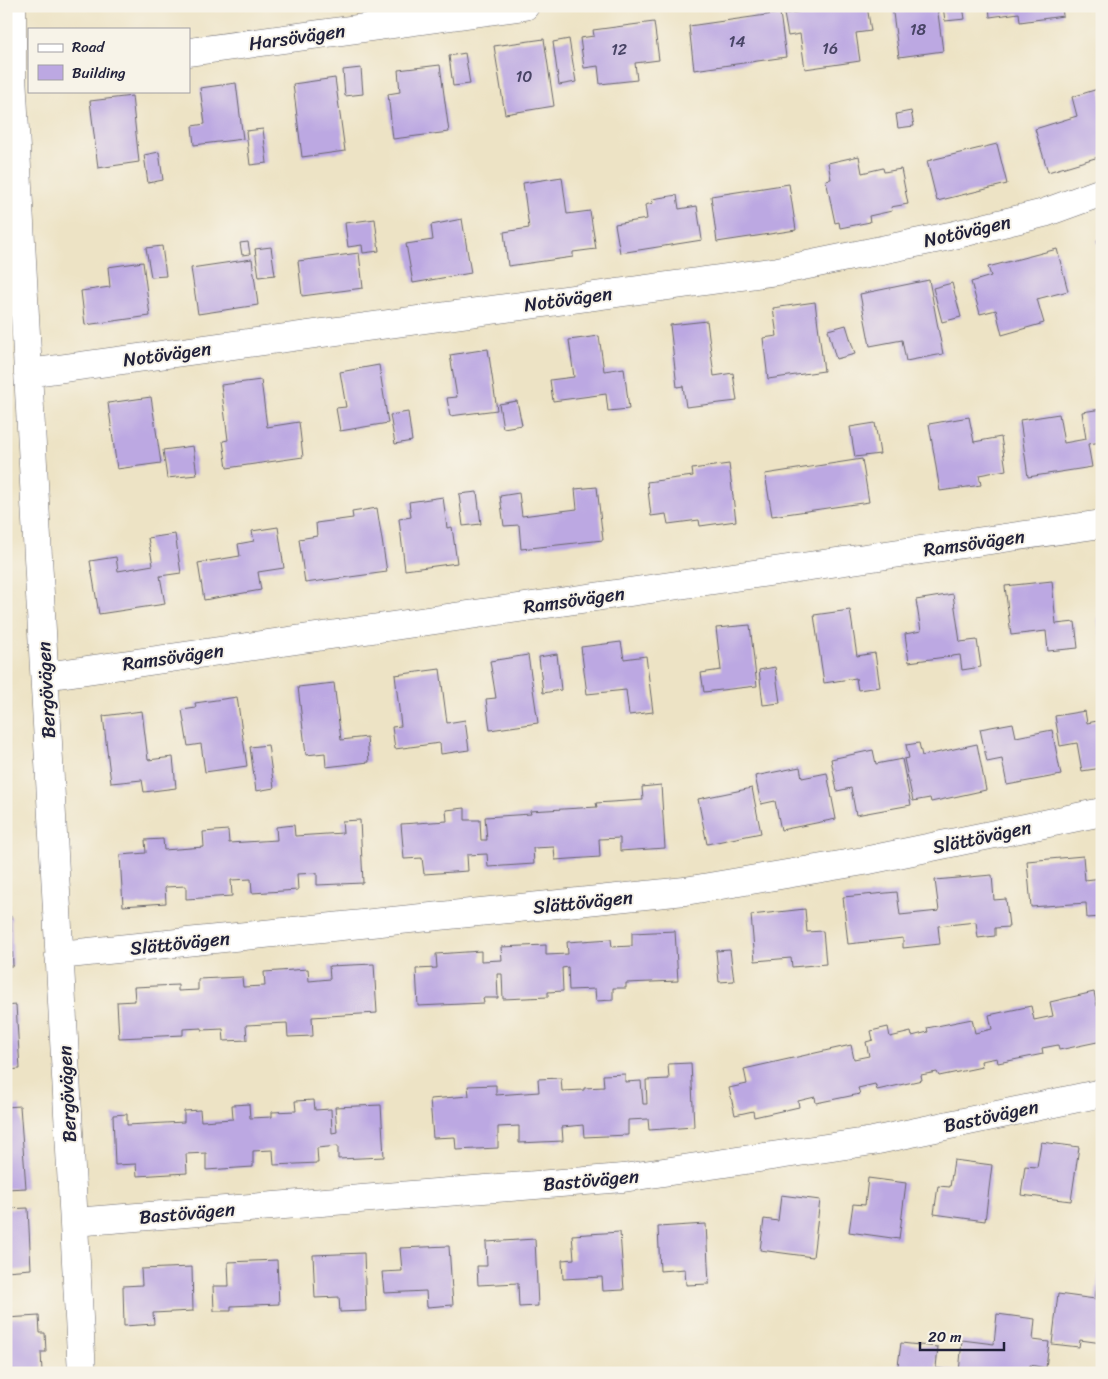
<svg xmlns="http://www.w3.org/2000/svg" width="1108" height="1379" font-family="Sriracha,sans-serif">
  <style>
    .building { fill: #bca8e2 }
    .lines { fill: none; stroke-linecap: round; stroke-linejoin: round }
    .street-casing { stroke: #69666b; stroke-width: 29 }
    .street { stroke: #fff; stroke-width: 28 }
    .labels { text-anchor: middle; dominant-baseline: central; stroke-width: 4; stroke-linejoin: round; paint-order: stroke }
    .number-label { font-size: 16px; fill: #484465 }
    .street-label { font-size: 19px; fill: #22223b; stroke: #f7f3e8 }
  </style>
  <rect width="100%" height="100%" fill="#f7f3e8"/>
  <filter id="ink" filterUnits="userSpaceOnUse"><feTurbulence type="fractalNoise" baseFrequency=".02" numOctaves="2"/><feDisplacementMap in="SourceGraphic" scale="10" xChannelSelector="R" yChannelSelector="G"/><feConvolveMatrix kernelMatrix="1 2 1 2 8 2 1 2 1" color-interpolation-filters="sRGB"/></filter>
  <filter id="wash" filterUnits="userSpaceOnUse"><feTurbulence type="fractalNoise" baseFrequency=".0096" numOctaves="4" result="noise"/><feDisplacementMap in="SourceGraphic" scale="20" xChannelSelector="R" yChannelSelector="G"/><feGaussianBlur stdDeviation="1.12" result="paint"/><feColorMatrix in="noise" values="0 0 0 0 0 0 0 0 0 0 0 0 0 0 0 0 0 1.4 0 .05"/><feComposite in="paint" operator="in"/></filter>
  <g filter="url(#wash)">
    <rect width="100%" height="100%" fill="#ede3c5"/>
    <g id="blocks">
      <path class="building" d="M834 6H867L871 31 856 33 860 61 805 69 800 34 788 36 784 14Z
        M892 6H937L943 51 899 57Z
        M943 6H963L965 19 945 21Z
        M989 6H1062L1063 16 1020 22 1019 13 990 17Z
        M780 13 786 57 694 70 689 26Z
        M654 22 659 60 635 63 637 80 600 84 598 66 584 68 580 38 594 36 593 30Z
        M544 39 554 106 505 114 494 46Z
        M569 39 576 82 559 85 553 42Z
        M465 53 470 84 453 86 449 56Z
        M440 65 449 132 393 139 388 94 400 92 398 70Z
        M361 68 363 94 345 96 343 70Z
        M335 78 345 151 302 157 293 84Z
        M236 83 243 139 194 145 192 126 205 124 200 88Z
        M1101 88 1102 156 1048 172 1035 129 1077 116 1072 97Z
        M132 96 139 162 98 168 90 101Z
        M911 111 914 126 898 128 896 114Z
        M263 129 267 163 250 165 246 131Z
        M997 144 1007 184 937 201 927 161Z
        M159 152 163 180 148 183 144 155Z
        M859 156 862 173 883 168 884 172 901 169 908 204 891 207 892 211 869 216 870 222 840 228 839 222 835 223 826 180 831 179 828 163Z
        M562 177 567 214 590 211 596 249 573 252V257L508 266 504 232 529 228 523 183Z
        M789 184 796 230 717 242 711 196Z
        M677 195 679 209 697 206 702 240 620 253 615 224 647 219 645 205 653 203 652 199Z
        M375 219 379 251 363 253 362 245 348 247 345 223Z
        M462 219 471 273 413 283 406 244 433 240 431 225Z
        M1102 239V256H1101L1097 240Z
        M248 242 250 254 242 255 240 243Z
        M162 246 166 276 151 277 146 248Z
        M271 247 275 275 259 277 255 249Z
        M1057 249 1068 291 1037 299 1044 323 1002 335 996 310 980 314 971 282 991 276 988 267Z
        M359 253 363 288 302 296 298 261Z
        M252 259 258 305 198 314 191 268Z
        M143 262 150 316 85 325 81 291 110 287 108 267Z
        M929 280 943 354 906 361 902 340 870 346 860 294Z
        M952 283 961 317 942 322 933 288Z
        M815 302 824 371 768 379 763 338 777 336 773 308Z
        M707 321 714 376 733 373 737 401 686 407 683 386 677 387 670 325Z
        M846 325 855 354 836 359 828 330Z
        M599 336 604 371 624 368 629 409 608 411 606 394 553 401 550 380 574 377 569 340Z
        M488 349 497 410 450 416 447 398 457 397 450 355Z
        M379 365 388 423 340 431 336 408 346 407 340 372Z
        M261 380 267 427 299 422 303 457 227 468 223 441 228 440 221 385Z
        M151 397 161 463 117 469 108 403Z
        M517 401 522 425 503 428 499 404Z
        M1102 409V442L1088 444 1092 467 1028 477 1020 420 1059 414 1064 443 1086 439 1082 412Z
        M408 412 412 441 395 444 390 415Z
        M969 417 974 442 1001 437 1006 470 979 475 981 485 940 491 929 424Z
        M875 423 880 454 855 457 850 427Z
        M193 446 197 475 167 478 163 450Z
        M862 459 869 502 772 516 765 474Z
        M729 464 736 521 700 526 699 520 668 524 666 514 651 516 647 482 693 476 692 469Z
        M597 487 603 540 521 549 519 525 504 526 500 496 519 493 522 516 577 509 575 489Z
        M477 492 481 524 463 526 459 494Z
        M443 497 447 528 452 527 457 563 405 570 399 519 411 517 409 502Z
        M377 508 387 572 305 583 299 539 317 536 316 523 353 518 352 512Z
        M278 527 284 568 258 572 261 590 204 600 198 563 240 556 238 544 254 541 252 531Z
        M175 534 181 573 160 576 165 604 99 614 90 561 116 557 118 571 153 565 148 538Z
        M1052 581 1056 624 1075 622 1078 648 1048 651 1046 631 1011 635 1005 586Z
        M953 594 960 642 977 640 981 667 962 670 960 655 909 662 905 634 921 631 916 600Z
        M850 610 857 656 875 653 880 687 858 690 856 678 824 683 814 615Z
        M1097 617H1102V635L1100 636Z
        M750 625 757 686 704 692 701 673 721 670 716 628Z
        M621 642 624 659 646 656 653 712 629 715 626 690 587 694 581 647Z
        M557 654 561 690 543 693 539 657Z
        M528 655 538 723 490 730 486 699 496 698 490 661Z
        M775 667 780 703 763 705 759 670Z
        M440 669 447 723 465 720 469 750 441 754 440 743 395 749 392 727 401 726 395 675Z
        M334 683 341 740 367 737 369 762 326 767 325 753 306 755 298 687Z
        M237 697 247 766 205 772 201 744 188 746 182 710 196 708 195 703Z
        M142 711 148 760 173 757 176 788 144 792 142 780 111 783 103 716Z
        M1085 711 1087 723 1102 720V768L1082 771 1077 743 1060 746 1055 716Z
        M1013 723 1016 737 1052 730 1061 775 1007 785 1002 759 987 762 980 729Z
        M919 743 922 756 977 744 986 790 931 802 930 798 913 801 904 759 909 758 906 745Z
        M268 745 274 788 256 791 250 747Z
        M873 750 876 764 902 759 911 805 856 815 851 788 837 791 831 759Z
        M800 767 802 778 827 773 836 819 781 830 775 801 761 804 755 776Z
        M661 785 665 848 620 851V838L599 839 600 857 555 860 554 847 533 848 534 864 488 867 487 854 467 855 468 871 424 874 422 858 404 859 401 824 447 821 446 810 465 808V820H480L481 840H487L485 817 531 814 530 811 597 807 596 803 643 800 642 787Z
        M752 788 761 833 707 844 698 799Z
        M360 820 363 883 317 885V873L297 874 298 890 252 893 251 879 231 880 232 896 186 899V886L165 887 166 903 123 906 120 855 146 853 145 840 163 839 164 850 204 847 203 832 228 830 229 843 277 840 276 827 294 825 295 836 343 833 342 821Z
        M1083 856 1085 880 1102 878V917L1087 918 1086 903 1031 907 1027 861Z
        M992 875 994 900 1006 899 1009 927 995 928V936L978 938 976 922 938 926 940 944 903 948V938L848 944 843 897 897 892 900 915 939 911 935 880Z
        M805 909 807 932 823 931 826 964 792 967 791 958 755 961 751 915Z
        M6 916H11L13 966H6Z
        M675 931 678 981 626 983V988H613V1000L596 1001 595 989 569 990 568 967 562 968 563 991 548 992V997L503 999 502 974H497L498 998H483L484 1003 418 1006 416 969 437 968 436 954 481 951V961L502 960 501 947 546 945V955L568 954 567 942 611 939 612 947 632 946V933Z
        M730 950 734 981 719 982 716 951Z
        M374 964 377 1013 312 1017 313 1036 288 1037 287 1023 246 1025 247 1040 224 1041 223 1029 202 1030V1028L183 1029V1035L119 1038 117 1002 135 1001 134 987 178 985V991L198 990V979L242 977 243 987 265 986 264 972 308 969 309 981 330 979 329 966Z
        M1094 992 1097 1006H1102V1041L1059 1050 1058 1045 1042 1048 1043 1054 998 1063 997 1058 981 1061 982 1067 939 1076 937 1072 921 1075 922 1080 877 1090 875 1084 858 1088 860 1094 816 1103 815 1097 798 1101 799 1107 754 1117 753 1111 735 1115 729 1088 747 1084 744 1069 851 1045 854 1059 869 1056 866 1042 873 1040 871 1031 888 1027 890 1037 911 1032 912 1036 928 1032 927 1028 972 1019 975 1033 992 1029 989 1015 1031 1006 1034 1020 1053 1016 1050 1002Z
        M16 1005 20 1069 6 1070V1006Z
        M691 1063 694 1127 649 1130 648 1119 628 1120V1135L584 1137 583 1125 562 1127 563 1141 519 1143V1126L498 1127V1148L456 1150 455 1137 433 1138 430 1099 469 1096 468 1086 496 1085V1095L539 1092 538 1079 561 1078 562 1091 584 1090V1088L604 1087 603 1075 625 1074V1082L641 1081 643 1104H647L646 1080 669 1079 668 1064Z
        M314 1100 315 1110 331 1109 332 1133 337 1132 335 1107 381 1105 384 1157 338 1159V1146L317 1148 318 1163 274 1165 273 1150 253 1151V1167L206 1170V1153L186 1154 187 1173 137 1176 136 1164 115 1165 113 1115 127 1114V1125L184 1122V1111L200 1110 201 1121 233 1119 232 1105 249 1104 250 1118 272 1117V1112L296 1111 295 1101Z
        M20 1106 26 1188 6 1189V1107Z
        M1041 1142 1079 1147 1071 1201 1021 1195 1025 1166 1037 1167Z
        M954 1160 992 1165 985 1221 934 1214 938 1186 950 1187Z
        M868 1178 906 1183 899 1239 849 1232 853 1204 865 1205Z
        M781 1195 820 1200 813 1257 760 1250 764 1219 778 1221Z
        M28 1208 31 1269 6 1271V1209Z
        M706 1224 709 1284 686 1285 685 1269 660 1271 658 1227Z
        M620 1232 624 1290 603 1291 602 1277 563 1279 562 1260 574 1259 572 1235Z
        M535 1239 538 1306 519 1307 518 1283 478 1285 477 1266H487L486 1242Z
        M449 1246 453 1305 427 1307 426 1291 384 1293 382 1272 402 1271 400 1248Z
        M364 1253 366 1311 340 1312 339 1297 315 1298 313 1255Z
        M277 1260 279 1304 231 1306V1311H214L213 1286H229L228 1262Z
        M1101 1260H1102V1343L1080 1340 1079 1347 1052 1344 1058 1294 1095 1299Z
        M192 1267 193 1311 153 1313 154 1324 124 1326 123 1286 142 1285 141 1269Z
        M997 1314 1035 1319 1033 1340 1049 1342 1046 1368 1030 1365 1029 1373H1017L981 1369V1373H959L962 1340 994 1344Z
        M39 1316 40 1333H45L46 1352H41L42 1372 6 1373V1318Z
        M901 1343 938 1347 936 1368 955 1371V1373H897Z
        M865 1369 886 1372V1373H864Z"/>
    </g>
  </g>
  <g filter="url(#ink)">
    <use href="#blocks" fill-opacity="0" stroke="#69666b" stroke-width="1"/>
    <g class="lines">
      <defs>
        <path id="street" d="M12 6V75L82 1373
          M189 52 525 6
          M28 373 778 271 950 236 1044 213 1102 192
          M45 676 1102 524
          M59 955 685 891 864 861 1102 812
          M74 1222 623 1178 873 1141 1102 1093"/>
      </defs>
      <use href="#street" class="street-casing"/>
      <use href="#street" class="street"/>
    </g>
  </g>
  <g class="labels">
    <g class="number-label">
      <text x="918" y="29">18</text>
      <text x="737" y="41">14</text>
      <text x="830" y="48">16</text>
      <text x="619" y="49">12</text>
      <text x="524" y="76">10</text>
    </g>
    <g class="street-label">
      <text transform="translate(297 37) rotate(-8)">Harsövägen</text>
      <text transform="translate(967 231) rotate(-13)">Notövägen</text>
      <text transform="translate(568 299) rotate(-8)">Notövägen</text>
      <text transform="translate(167 354) rotate(-8)">Notövägen</text>
      <text transform="translate(974 543) rotate(-8)">Ramsövägen</text>
      <text transform="translate(574 600) rotate(-8)">Ramsövägen</text>
      <text transform="translate(173 657) rotate(-8)">Ramsövägen</text>
      <text transform="translate(46 690) rotate(-93)">Bergövägen</text>
      <text transform="translate(982 837) rotate(-12)">Slättövägen</text>
      <text transform="translate(583 902) rotate(-6)">Slättövägen</text>
      <text transform="translate(180 943) rotate(-6)">Slättövägen</text>
      <text transform="translate(67 1094) rotate(-93)">Bergövägen</text>
      <text transform="translate(991 1116) rotate(-12)">Bastövägen</text>
      <text transform="translate(591 1180) rotate(-5)">Bastövägen</text>
      <text transform="translate(187 1213) rotate(-5)">Bastövägen</text>
    </g>
  </g>
  <rect width="1108" height="1379" fill="none" stroke="#f7f3e8" stroke-width="25"/>
  <rect x="28" y="28" width="162" height="65" fill="#f7f3e8" stroke="#a29fa3"/>
  <rect x="38" y="44" width="25" height="8" fill="#ffffff" stroke="#a29fa3"/>
  <text x="72" y="52" font-size="15" fill="#22223b">Road</text>
  <rect x="38" y="65" width="25" height="15" fill="#bca8e2" stroke="#a29fa3"/>
  <text x="72" y="78" font-size="15" fill="#22223b">Building</text>
  <path d="M920 1342v8h84v-8" fill="none" stroke="#22223b" stroke-width="2.5"/>
  <text x="928" y="1342" font-size="15" fill="#22223b" stroke="#f7f3e8" stroke-width="4" paint-order="stroke">20 m</text>
</svg>
